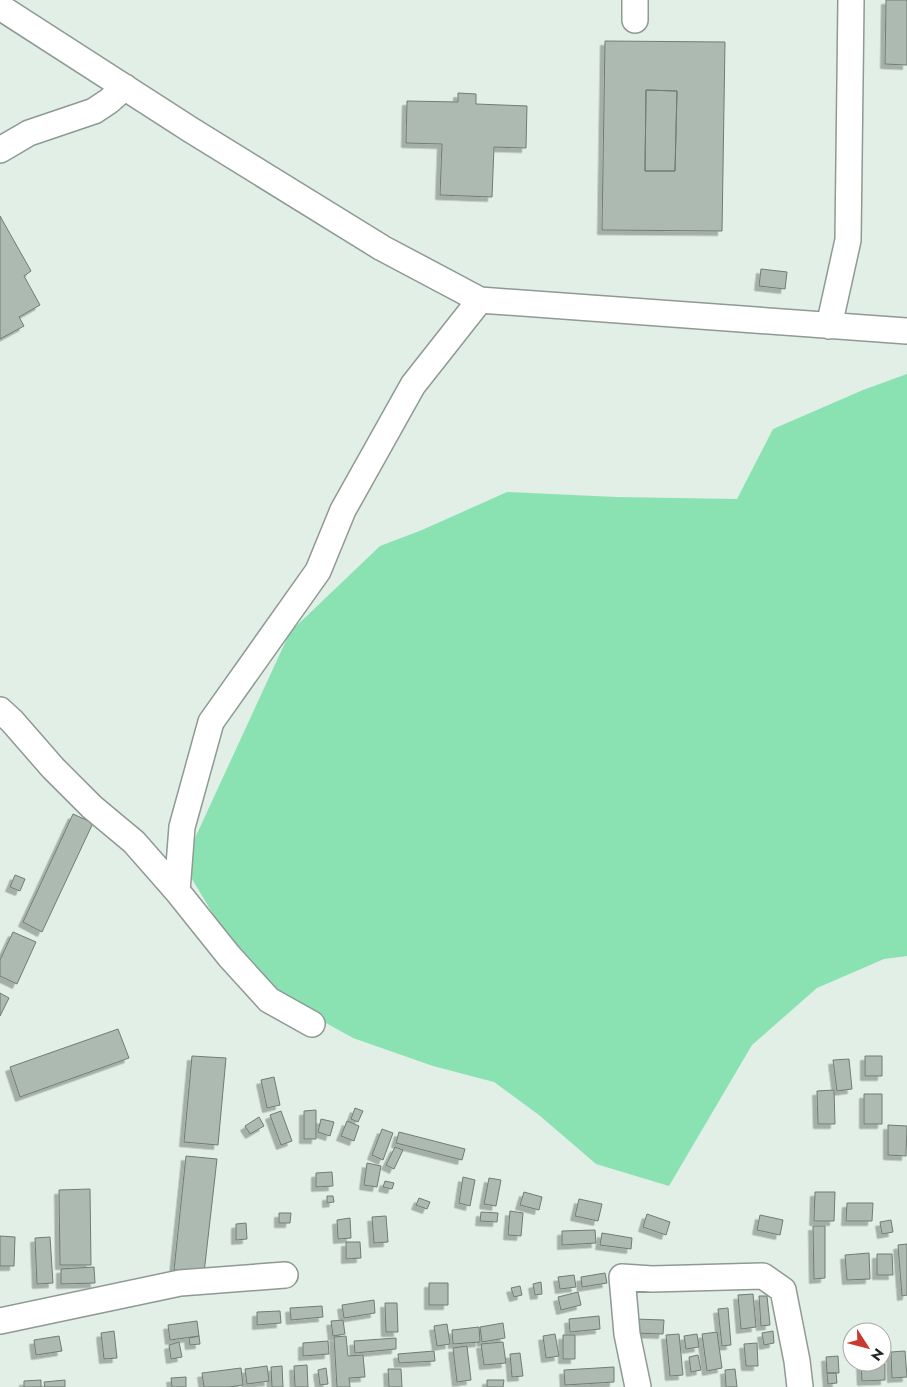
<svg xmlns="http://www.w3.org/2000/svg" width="907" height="1387" font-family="Jost,sans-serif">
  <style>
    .water { fill: #8ae2b3 }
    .building { fill: #acbab2; stroke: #707c75; fill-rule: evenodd; filter: url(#shadow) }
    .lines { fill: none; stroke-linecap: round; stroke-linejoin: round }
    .street-casing { stroke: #8e9a93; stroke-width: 28 }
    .street { stroke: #fff; stroke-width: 25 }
  </style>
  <defs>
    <filter id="shadow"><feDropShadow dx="-4.5" dy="4.5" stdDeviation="0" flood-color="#0004"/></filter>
  </defs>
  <rect width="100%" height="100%" fill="#e1efe6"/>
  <path class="water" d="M907 374V956L884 959 817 988 752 1045 669 1186 596 1164 539 1115 494 1082 433 1066 353 1038 263 988 225 934 183 864 290 632 380 546 422 530 507 492 616 497 737 499 773 429 863 390Z"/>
  <path class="building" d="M886 0H907V65L885 64Z
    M605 41 725 42 722 231 602 230ZM646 90 677 91 675 171H645Z
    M646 90 677 91 675 171H645Z
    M458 93 476 94V104L527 106 526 148 494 147 492 197 440 195 442 144 406 143 407 101 458 102Z
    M0 216 31 271 24 276 40 305 19 317 24 326 0 339Z
    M761 269 787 272 785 289 759 286Z
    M73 814 93 823 42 932 23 922Z
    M15 875 25 879 20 891 10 887Z
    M13 932 36 942 17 984 0 976V960Z
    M0 993 9 998 0 1016Z
    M118 1029 129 1058 20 1097 10 1067Z
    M192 1056 226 1058 218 1145 184 1142Z
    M865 1056H882V1076H865Z
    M849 1059 852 1089 837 1091 833 1060Z
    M274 1077 280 1105 267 1108 261 1080Z
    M834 1090 835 1124H818L817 1091Z
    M864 1094H882V1124H864Z
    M355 1108 363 1111 358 1122 351 1119Z
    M316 1110V1139H304V1111Z
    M281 1111 292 1141 281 1145 270 1115Z
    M259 1117 264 1126 250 1134 245 1126Z
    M321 1119 334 1122 330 1136 318 1132Z
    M347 1121 359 1126 354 1141 341 1136Z
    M888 1125 907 1126 906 1156 888 1155Z
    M382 1129 393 1133 383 1160 372 1155Z
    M399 1132 465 1149 462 1160 396 1143Z
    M395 1147 403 1150 394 1169 386 1165Z
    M186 1156 217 1159 204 1273 174 1270Z
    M367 1163 381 1166 377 1187 364 1185Z
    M332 1172 333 1186 316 1187V1173Z
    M463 1177 475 1180 470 1206 459 1203Z
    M489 1178 501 1180 496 1206 484 1204Z
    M385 1181 394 1183 392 1189 383 1187Z
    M90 1189 91 1265H60L59 1190Z
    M524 1192 542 1197 539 1210 520 1205Z
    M815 1192H835L834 1221H814Z
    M327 1196H333L334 1202 327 1203Z
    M419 1198 430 1202 427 1209 416 1205Z
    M579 1199 602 1204 598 1221 575 1216Z
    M847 1203H873L872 1221H846Z
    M510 1211 523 1213 521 1236 508 1235Z
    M481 1212 498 1213 497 1222 480 1221Z
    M279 1213H291L290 1223H279Z
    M647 1214 670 1222 666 1235 643 1227Z
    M760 1215 783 1220 780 1235 757 1230Z
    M386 1216 388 1242 374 1243 372 1217Z
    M350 1218 351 1238 338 1239 337 1220Z
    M891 1220 893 1232 882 1234 880 1222Z
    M246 1223 247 1239 236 1240V1224Z
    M813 1226H825V1278L814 1279Z
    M595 1230 596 1243 562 1245V1231Z
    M602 1233 632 1238 631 1249 600 1245Z
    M0 1236 15 1237 14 1266H0Z
    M50 1237 53 1283 37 1284 35 1238Z
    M346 1242H360L361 1258 346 1259Z
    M907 1244V1295L902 1296 898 1245Z
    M869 1253 870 1279 847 1280 845 1255Z
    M877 1254H892L893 1275H877Z
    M94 1267 95 1283 61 1284V1269Z
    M605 1273 607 1283 582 1287 581 1277Z
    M574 1275 576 1287 560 1289 558 1277Z
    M541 1282 542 1294 535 1295 533 1284Z
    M429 1283H448V1305H429Z
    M520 1286 522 1295 514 1297 511 1288Z
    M578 1292 581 1305 561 1310 558 1297Z
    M753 1294 756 1327 741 1329 738 1295Z
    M759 1296H767L770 1325 761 1326Z
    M374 1300 375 1313 344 1318 342 1305Z
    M385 1303H397L398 1332H386Z
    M322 1306 323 1317 291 1320 290 1308Z
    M728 1308 731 1345 722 1346 718 1309Z
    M280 1311 281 1323 257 1325V1312Z
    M599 1316 600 1329 570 1332 569 1319Z
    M634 1319 664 1320 663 1334 634 1333Z
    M343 1320 345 1334 333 1336 331 1321Z
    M197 1321 199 1336 170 1340 168 1325Z
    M503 1323 505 1338 482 1342 480 1327Z
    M447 1324 450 1344 437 1346 434 1326Z
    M479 1327 480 1342 453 1344 452 1330Z
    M114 1331 117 1358 104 1359 101 1333Z
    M773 1331 774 1343 764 1345 762 1333Z
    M717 1332 722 1368 707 1371 702 1334Z
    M555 1334 559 1356 546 1358 543 1336Z
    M679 1334 683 1375 670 1376 666 1335Z
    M697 1334 699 1347 686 1349 684 1336Z
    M563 1335H575V1359H563Z
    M59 1336 62 1351 36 1355 34 1340Z
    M199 1336 200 1344 190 1345 189 1338Z
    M346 1336 348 1356 363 1355 365 1377 349 1378 350 1387H337L334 1337Z
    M396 1338V1349L355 1353 354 1341Z
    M328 1341 329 1354 303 1356V1343Z
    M179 1342 182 1357 171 1359 169 1345Z
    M503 1342 506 1363 484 1365 481 1344Z
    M757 1343 758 1366H746L744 1344Z
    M467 1346 471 1380 457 1382 453 1348Z
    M434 1351 435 1361 399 1363 398 1354Z
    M905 1351 907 1377 892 1378 891 1352Z
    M520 1353 523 1376 512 1377 510 1354Z
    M698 1355 701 1370 691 1372 689 1357Z
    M838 1356 839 1373H827L826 1357Z
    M885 1364V1380L862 1381 861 1365Z
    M307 1365 308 1387H295L294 1366Z
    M267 1366 269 1381 247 1384 245 1369Z
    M282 1366 283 1387H272L271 1367Z
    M614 1367V1382L565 1385 564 1370Z
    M241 1368 243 1385 229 1387H204L202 1373Z
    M326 1368 328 1384 320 1385 318 1370Z
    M388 1369H401L402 1387H389Z
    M735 1369 737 1387H726L725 1370Z
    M827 1373H836L837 1383 828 1384Z
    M186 1377V1387H172L171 1378Z
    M41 1380V1387H24V1381Z
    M65 1380V1387H45L44 1382Z
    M487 1380H504L503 1387H487Z"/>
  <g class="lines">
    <defs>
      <path id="street" d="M635 0V20
        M0 7 191 130 382 248 480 300 907 331
        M0 150 29 133 94 111 109 101 125 87
        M829 326 848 240 851 0
        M0 710 12 721 53 768 92 807 134 842 177 891
        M312 1024 269 1000 229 956 177 891 182 827 211 722 318 571 343 510 413 385 480 300
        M0 1321 180 1283 285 1275
        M638 1387 627 1334 622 1277 652 1279 763 1276 783 1290 797 1361 800 1387"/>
    </defs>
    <use href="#street" class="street-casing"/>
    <use href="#street" class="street"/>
  </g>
  <g transform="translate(867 1347) rotate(126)"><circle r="24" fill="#ffffff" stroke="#a6a8a7"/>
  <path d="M0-4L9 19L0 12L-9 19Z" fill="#c83b2e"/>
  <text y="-8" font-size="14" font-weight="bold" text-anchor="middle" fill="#202522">N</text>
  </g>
</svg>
